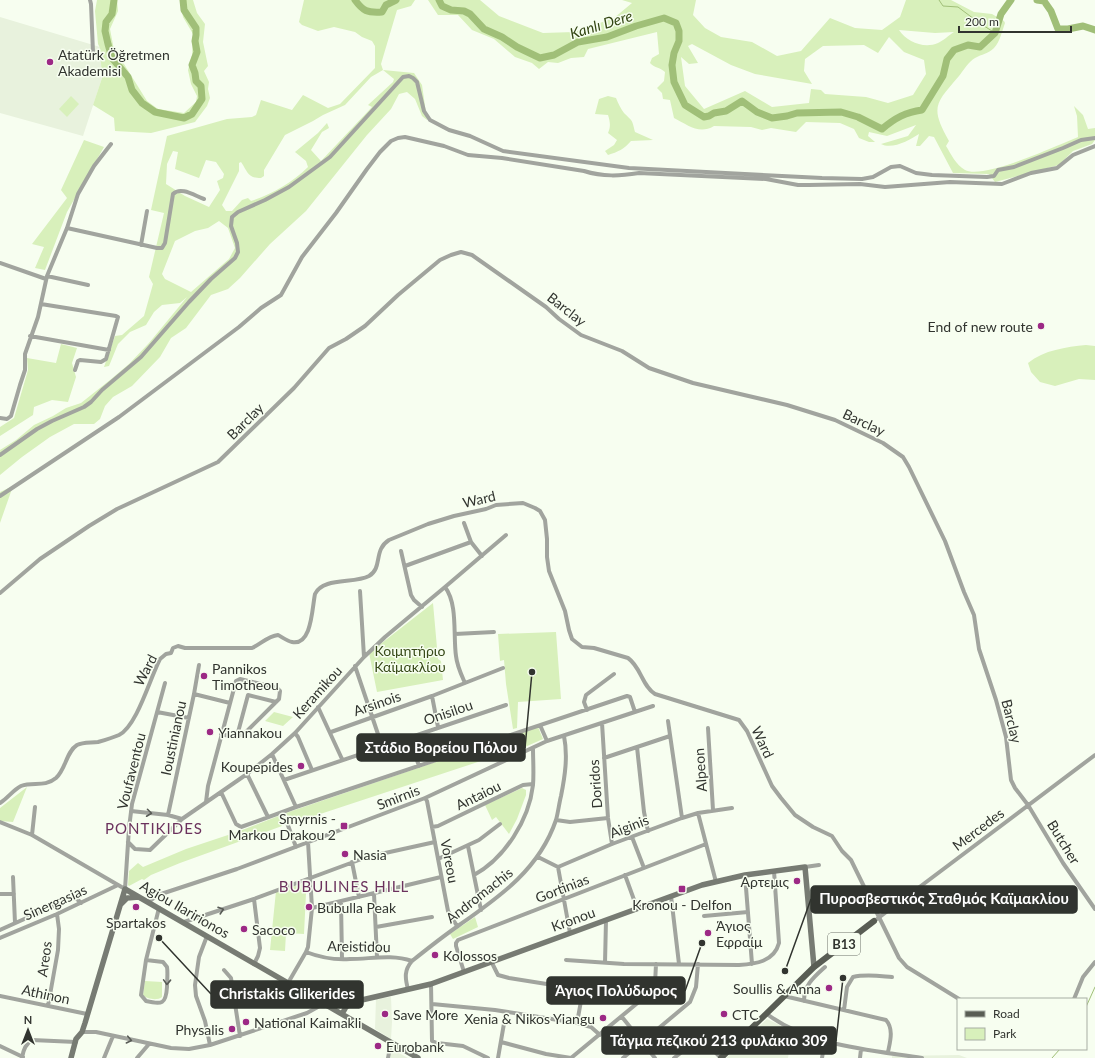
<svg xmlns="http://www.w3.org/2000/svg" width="1095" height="1058" font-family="Lato,sans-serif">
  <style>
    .built { fill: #e8f2dd }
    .green { fill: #d8f0bb; fill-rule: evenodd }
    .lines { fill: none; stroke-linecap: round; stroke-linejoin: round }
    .stream { stroke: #a0bf78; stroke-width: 1 }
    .river { stroke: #a0bf78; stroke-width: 7 }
    .street { stroke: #a1a49e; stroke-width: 4 }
    .secondary { stroke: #777b73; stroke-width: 5.5 }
    .primary { stroke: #595d54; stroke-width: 6 }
    .oneway { stroke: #585b56 }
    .poi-dot { fill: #9c2985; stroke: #f7fef0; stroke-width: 1.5 }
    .labels { text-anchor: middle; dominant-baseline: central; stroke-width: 3; stroke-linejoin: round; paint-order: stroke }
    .shield { fill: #f7fef0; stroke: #6c7169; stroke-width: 1 }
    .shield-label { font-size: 13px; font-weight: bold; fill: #31342f }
    .poi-label { font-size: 14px; fill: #31342f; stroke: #f7fef0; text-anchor: start }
    .street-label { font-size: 14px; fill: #31342f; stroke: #f7fef0 }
    .park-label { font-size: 14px; fill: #374a18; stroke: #f7fef0 }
    .water-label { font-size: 15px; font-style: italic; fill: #344714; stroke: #f7fef0 }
    .neighbourhood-label { font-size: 15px; letter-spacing: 1px; fill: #6b325d; stroke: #f7fef0 }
    .leader { fill: none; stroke: #31342f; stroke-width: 1.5 }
    .callout-dot { fill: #31342f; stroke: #f7fef0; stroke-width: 1.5 }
    .callout { fill: #31342f; stroke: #31342f; stroke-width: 1.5 }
    .callout-label { font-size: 15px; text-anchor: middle; font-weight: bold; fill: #fff }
  </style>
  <rect width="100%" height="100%" fill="#f7fef0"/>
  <path class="built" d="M0 17 100 47 102 78 83 136 0 113Z
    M391 997 392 1022 391 1039 375 1029 376 999Z
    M767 1019 792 1031 788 1058H726Z
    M392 1049 408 1058H390Z
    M959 1055 967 1058H892V1056Z"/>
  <path class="green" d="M97 0H117L118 11 110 29 114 50 124 64 147 101 158 109 184 113 196 102 197 96 191 84 188 70 192 55 193 34 183 17 180 0H193L197 13 205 24 203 42 208 66 204 71 209 82 208 89 210 98 207 106 195 122 151 133 115 131 114 118 93 105 102 78 100 48 98 44 95 11Z
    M304 0H415L411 6 397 10 381 64 383 70 414 73 422 85 427 120 422 116 415 99 407 92 399 94 391 109 367 135 306 211 270 244 240 278 228 289 211 295 186 328 171 338 160 357 132 386 113 397 105 406 100 419 94 424H74L50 437 22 457 0 475V450L16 440 34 425 53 416 66 408 81 403 110 380 129 364 149 343 187 297 180 303 162 305 154 312 146 325 130 332 118 344 109 366 104 367 115 336 122 335 144 316 153 284 149 277 164 213 151 210 167 136 227 119 252 117 256 115 261 100 292 110 303 95 328 108 340 104 375 68V46L372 41 362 37 355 32 334 27 318 31 302 25 299 22ZM383 70 394 79 393 82 368 105 372 107 321 161 311 150 322 132 329 128 327 123 318 133 295 152 306 161 308 167C292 183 272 194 251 201L248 198 242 200 232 211H226L222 205 239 171V163L241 162C248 172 247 178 261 178L264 176V170L285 135 313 121 323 115 345 105 371 77ZM173 151 178 152 175 169 199 178 206 160 216 162 224 174 223 178 217 181 220 190 209 207 185 196 166 184 167 164ZM219 221 228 228 235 248 229 259 191 292 165 279 162 274 175 241 195 231 208 228Z
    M428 0H480L499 16 543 33 574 32 614 18 632 3 622 0H696L693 15 705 28 721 37 752 42 777 56 801 51 830 18 855 28 882 30 900 17 906 0H951L974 12 992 14 1004 21 1005 23C1002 31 1000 42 994 48 988 54 982 54 975 58 969 61 963 71 959 76 935 104 930 107 949 141L946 146C951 154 956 165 965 170 983 180 1058 145 1078 137L1077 116 1074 106 1083 115 1088 129 1095 128V140L1092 144 1073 151 1059 165 995 182 989 174 953 173 934 137 929 136 920 146H916L919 134C910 140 892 150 881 144L908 136 916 125 887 136 869 132 868 136 875 142H869L859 138 854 129 840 123 806 122 796 132 771 128 762 130 751 127 714 126C699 135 688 125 674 118L670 100 663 99 662 93 657 88 664 81 665 72C660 67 654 68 650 63L652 58 659 54 657 32 588 49 584 57 571 58 558 63 548 62 539 69 532 63 515 57 494 39 472 30 458 15H438ZM899 30 935 33 954 32C949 35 943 41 938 43 924 49 907 42 899 30ZM889 37 904 52 924 60 926 74 913 95 888 103 866 97 825 94 821 90 811 89 809 103 772 107 745 91 704 109 685 86 681 57 689 64 698 63 688 46 692 44 731 65 755 74 812 84 804 71 805 59 823 46 864 45 878 53Z
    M71 96 79 104 67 117 59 109Z
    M608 96 616 98C618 103 621 109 624 113 633 122 632 119 635 132L653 140 631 141C624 149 618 152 608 155L605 151 614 145 617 140 608 133C611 127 610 121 608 115L595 114 599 99Z
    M84 140 104 147 67 212 45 270 35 268 44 247 32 244 67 198 61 190Z
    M61 344 77 348 72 363 76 377 68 402 52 400 34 407 33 415 0 436V427L14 418 28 370 27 358 56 363Z
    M1086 345 1095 346V380L1079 379 1055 386 1040 382 1031 372 1028 363C1044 350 1066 347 1086 345Z
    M13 486 0 523V492Z
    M433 603 438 659 441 661 443 680 377 692 369 653Z
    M556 632 561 699 518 702 517 728 513 729 506 684 504 660 500 661 498 634Z
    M274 712 293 717 283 726 265 721Z
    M538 727 543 739 498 759 496 756 293 823 290 817 287 818 286 813Z
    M27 787 13 822 0 821V808Z
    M522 788 526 790V795L517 819 509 834 496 817 492 820 485 805Z
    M281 815 283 820 281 821 282 826 180 863 151 875 144 880 142 879 129 886 128 885 129 871 138 863 143 867 186 849 237 832Z
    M301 884H304L306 886V893L304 934 286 933 285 951 270 950 276 891Z
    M475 917 478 927 453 939 450 934Z
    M145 981 162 982V997C157 1001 147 999 143 995Z"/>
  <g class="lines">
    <path class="stream" d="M939 0 943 6 958 7 978 22 995 33
      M1086 1007 1095 987
      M1052 1058 1060 1049"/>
    <path class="river" d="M114 0 112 14 106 22 105 31 108 44 112 58 128 77 132 90 142 103 155 112 184 118 192 114 202 99 201 86 196 81 195 73 192 65 197 52 195 41 196 35V28L184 10 183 0
      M355 0C363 11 367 13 382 12L386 5 396 0
      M439 0 442 6 451 10 464 11 470 14 484 29 502 37 517 47 540 58 554 55 578 42 607 37 636 26 664 18 676 23 679 31V41L674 53 672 65 674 82 685 105 704 117 709 116 714 113 726 111 742 101 757 112 772 118 787 116 797 113 841 112 858 117 882 129C895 118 906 112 922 110L943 76 947 59 954 50 968 45 980 47 995 33 1001 14 1011 0
      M1037 0 1044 1 1051 11 1058 29H1068L1083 26 1095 30"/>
    <path class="street" d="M90 0 91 4 93 52
      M67 228 157 248H162L165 243 173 194C181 186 195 196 204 199
      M141 245 147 211
      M0 263 46 279
      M47 276 88 285
      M41 304 116 316 118 317 106 359 101 362 80 360 78 361 75 370
      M30 336 109 350
      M0 418 7 419 11 416 20 385 25 370V354L38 317 47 276 67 228 78 194 94 166 111 144
      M0 455 37 429 52 421 84 407 91 402 102 390 141 357 189 302 211 279 235 258 238 252 237 243 231 226 232 217 238 212 265 200 289 187 330 157 403 77 409 76 413 78 417 82 424 111 430 120 449 130 470 136 503 151 629 168 822 178 862 179 873 177 891 167 900 166 916 173 932 175 987 177 994 176 998 170 1014 167 1063 148 1081 140 1095 138
      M0 496 119 417 239 327 261 308 281 295 302 257 336 213 367 169 380 152 391 141 398 138 405 137 444 146 468 155 502 158 584 171C603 177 620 176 639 173L766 179 798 185H809L860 184 885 187 950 182 1002 184 1031 173 1057 168 1073 155 1095 146
      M464 523 471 542 482 556
      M401 551 411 595 414 600 422 607
      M405 566 471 542
      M445 587C458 604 453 636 456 656 457 666 461 674 465 683
      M360 591 364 657
      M0 593 40 559 89 526 117 509 218 462 294 388 329 348 346 339 365 326 398 295 440 260 451 255 461 252 472 255 546 307 559 319 581 335 622 351 649 368 693 383 787 405 835 420 883 443 903 457 909 467 945 541 964 592 974 615 979 649 996 700 1006 737 1011 780 1015 788 1028 805 1063 863 1095 909
      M455 634 494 632
      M355 666 382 746
      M194 694 230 703
      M432 696 438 727
      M318 707 342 759
      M587 710 584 702 586 695 614 674
      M157 712 189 718
      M668 721 682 818
      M602 723 608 818 612 844
      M540 725 547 741
      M708 728 713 810
      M331 732 432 696 503 668
      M295 733 298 737 312 770
      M237 736 248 695 276 702
      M409 737 419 766
      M637 747 644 812 648 831
      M272 754 296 807
      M604 758 670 736
      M247 774 268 817
      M284 780 506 705
      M221 792 236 824 241 827 296 807 627 696 630 697 635 712
      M425 798 427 801 448 911 457 926
      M206 802 208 786 236 681 240 679 277 688 280 691 279 699 244 734 233 737 221 734
      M0 803C8 798 13 790 21 786 33 781 44 788 56 778 66 769 66 752 77 745 83 742 91 743 98 742 105 740 112 738 119 735 137 726 150 678 160 659L166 654 171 653 173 648 178 646 185 648H252C261 644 268 636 278 635 282 637 287 641 292 642 312 646 312 608 315 594 323 577 354 584 369 576 383 568 373 550 389 540L428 524 454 516 486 509 496 505 523 503 535 508 540 511 545 520 547 539V557L549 571 565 611 569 630 572 639 582 647 594 648 628 658C641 667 642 686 655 694L739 720 747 731 772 786 781 798 795 815 813 827 832 836 842 851 851 860 899 958 907 967 959 999
      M131 811 168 815 182 819
      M283 812 296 847
      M698 813 716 882
      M168 815 194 694 199 665
      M556 820 570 822 608 818
      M0 822 32 835 125 889 129 828 132 804 165 683
      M432 827 438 826 523 785 533 784
      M32 835 35 807
      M632 837 644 868
      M128 842 135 849 150 850 182 819 247 774 272 754 295 733 364 657 385 637 445 587 506 535
      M468 846 481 910
      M538 857 558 867 612 844 682 818 698 813 732 808
      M438 859 479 840 500 824
      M352 862 359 897
      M558 867 570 933
      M805 867 819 865
      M474 875C505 858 529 820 533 785 534 773 533 760 533 748
      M625 875 637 908
      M745 875 752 964
      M13 877 15 923
      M0 894H14
      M374 894 377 957
      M671 896 679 964
      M254 899 260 948 258 956 254 964
      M148 902 158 895 237 869 425 798 547 741 653 706
      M341 902 342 959
      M312 908 441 877
      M704 916 748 912
      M877 919 1095 755
      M184 922 254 899 367 857 435 842
      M376 927 432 917
      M0 930 71 898 77 899 81 903
      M207 936 199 957 195 985 196 996 205 1021 210 1045
      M0 938 57 914 118 885
      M306 952C319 957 336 960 350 959 371 959 391 954 412 961
      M146 960 163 962 167 967C168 973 167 980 167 987 166 1004 162 1005 146 1001L141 995 146 960 159 908
      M566 960 624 964 739 965C755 964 774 962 779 943L774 871
      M492 963 498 975 509 978 603 993 612 991 616 988
      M605 963 606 920
      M224 970 231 978 240 1036
      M464 972 456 946V943L458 940 706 844
      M288 983 306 952 308 947 312 908 308 842
      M431 984 432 1041 437 1043 463 1046 488 1058
      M408 989C405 978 404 970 412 961 427 949 442 937 458 926 499 897 539 870 556 820 558 813 559 804 561 796 565 776 568 756 564 736
      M0 996 87 1014
      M784 996 886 1020C894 1029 890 1042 888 1052
      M1074 999 1083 977 1095 962
      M804 1001C804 985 814 977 825 967
      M432 1004 495 1010 577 1023 591 1027 600 1035
      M48 1006 58 950 59 929 57 914
      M844 1010 847 987 853 977C866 974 879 976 892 977
      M767 1014C809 1046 871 1050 922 1058
      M622 1017 655 1058
      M577 1023 583 990
      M82 1032H96L171 1048 189 1049 210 1045 307 1013 316 1008 323 1003
      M501 1042 546 1054 571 1058 652 991 655 984 656 964
      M0 1046 23 1057
      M22 1058C23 1051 25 1044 32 1040L76 1042
      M104 1058 113 1036
      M137 1058 149 1044
      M388 1058 391 1042
      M498 1058 506 1012
      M623 1058 690 1002 696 987 698 964
      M674 1058 700 1038 702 1039 721 1058
      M822 1058 825 1040
      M860 1058 861 1049"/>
    <path class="secondary" d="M121 904 127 898 139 897
      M342 1014 346 1007 353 1002 431 984 702 885 745 875 805 867 814 967
      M71 1058 76 1039 82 1032 85 1023 125 889 418 1058"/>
    <path class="primary" d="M721 1058 814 967 874 921"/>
  </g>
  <defs><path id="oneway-chevron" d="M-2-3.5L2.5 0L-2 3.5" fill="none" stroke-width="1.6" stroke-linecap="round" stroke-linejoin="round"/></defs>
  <g class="oneway">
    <use href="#oneway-chevron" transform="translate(149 813) rotate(7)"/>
    <use href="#oneway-chevron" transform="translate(221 910) rotate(-18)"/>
    <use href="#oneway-chevron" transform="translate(167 982) rotate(92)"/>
    <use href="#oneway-chevron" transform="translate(129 1040) rotate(12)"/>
  </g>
  <g class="poi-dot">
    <circle cx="50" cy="62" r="4"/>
    <circle cx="1041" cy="326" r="4"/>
    <circle cx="204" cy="676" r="4"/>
    <circle cx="210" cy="732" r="4"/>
    <circle cx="301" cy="766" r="4"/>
    <rect x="340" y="822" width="8" height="8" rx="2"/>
    <circle cx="345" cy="854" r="4"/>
    <circle cx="797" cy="881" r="4"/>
    <rect x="678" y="885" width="8" height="8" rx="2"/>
    <circle cx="136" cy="907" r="4"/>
    <circle cx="309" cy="907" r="4"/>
    <circle cx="244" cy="929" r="4"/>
    <circle cx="708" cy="933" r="4"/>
    <circle cx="435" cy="955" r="4"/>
    <circle cx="829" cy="988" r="4"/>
    <circle cx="385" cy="1014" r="4"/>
    <circle cx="724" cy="1014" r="4"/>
    <circle cx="603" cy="1018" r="4"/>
    <circle cx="246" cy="1022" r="4"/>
    <circle cx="232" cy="1029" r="4"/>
    <circle cx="378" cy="1046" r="4"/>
  </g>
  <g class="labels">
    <rect class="shield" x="828" y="933" width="32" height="22" rx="3"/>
    <g class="shield-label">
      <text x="844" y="944">B13</text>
    </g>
    <g class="poi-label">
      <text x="58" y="54">Atatürk Öğretmen<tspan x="58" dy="16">Akademisi</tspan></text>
      <text x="1033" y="326" text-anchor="end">End of new route</text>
      <text x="212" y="668">Pannikos<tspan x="212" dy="16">Timotheou</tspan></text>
      <text x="218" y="732">Yiannakou</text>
      <text x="293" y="766" text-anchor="end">Koupepides</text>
      <text x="336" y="818" text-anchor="end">Smyrnis -<tspan x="336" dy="16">Markou Drakou 2</tspan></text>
      <text x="353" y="854">Nasia</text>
      <text x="789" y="881" text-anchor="end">Αρτεμις</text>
      <text x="682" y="904" text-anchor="middle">Kronou - Delfon</text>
      <text x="317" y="907">Bubulla Peak</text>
      <text x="136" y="922" text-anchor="middle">Spartakos</text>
      <text x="716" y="925">Άγιος<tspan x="716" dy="16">Εφραίμ</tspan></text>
      <text x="252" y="929">Sacoco</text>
      <text x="443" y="955">Kolossos</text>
      <text x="821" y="988" text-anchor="end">Soullis &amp; Anna</text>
      <text x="393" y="1014">Save More</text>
      <text x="732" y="1014">CTC</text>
      <text x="595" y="1018" text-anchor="end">Xenia &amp; Nikos Yiangu</text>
      <text x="254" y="1022">National Kaimakli</text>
      <text x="224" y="1029" text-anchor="end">Physalis</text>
      <text x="386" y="1046">Eurobank</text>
    </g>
    <g class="street-label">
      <text transform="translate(567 309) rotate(38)">Barclay</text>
      <text transform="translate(245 421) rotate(-45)">Barclay</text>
      <text transform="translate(864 422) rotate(25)">Barclay</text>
      <text transform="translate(479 499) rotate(-13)">Ward</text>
      <text transform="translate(145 670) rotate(-63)">Ward</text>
      <text transform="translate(317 692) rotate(-48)">Keramikou</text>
      <text transform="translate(377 703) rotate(-19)">Arsinois</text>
      <text transform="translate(448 712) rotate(-19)">Onisilou</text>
      <text transform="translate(1012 721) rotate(76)">Barclay</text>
      <text transform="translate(173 738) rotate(-78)">Ioustinianou</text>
      <text transform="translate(763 742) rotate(65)">Ward</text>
      <text transform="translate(700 770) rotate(-94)">Alpeon</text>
      <text transform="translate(131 771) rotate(-76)">Voufaventou</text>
      <text transform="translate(595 784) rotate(-94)">Doridos</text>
      <text transform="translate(478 795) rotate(-26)">Antaiou</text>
      <text transform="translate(398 797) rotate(-21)">Smirnis</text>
      <text transform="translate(629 826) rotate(-21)">Aiginis</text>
      <text transform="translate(978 829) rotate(-37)">Mercedes</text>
      <text transform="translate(1064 842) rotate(58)">Butcher</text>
      <text transform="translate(450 861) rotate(79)">Voreou</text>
      <text transform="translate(562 888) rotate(-21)">Gortinias</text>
      <text transform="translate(479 895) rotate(-38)">Andromachis</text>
      <text transform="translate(55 902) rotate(-24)">Sinergasias</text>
      <text transform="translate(185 909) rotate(30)">Agiou Ilaririonos</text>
      <text transform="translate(573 919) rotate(-20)">Kronou</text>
      <text transform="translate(359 946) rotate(1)">Areistidou</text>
      <text transform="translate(44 959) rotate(-82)">Areos</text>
      <text transform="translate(46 994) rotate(12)">Athinon</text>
    </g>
    <g class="park-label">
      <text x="410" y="650">Κοιμητήριο<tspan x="410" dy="16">Καϊμακλίου</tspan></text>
    </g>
    <g class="water-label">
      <text transform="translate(601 24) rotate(-17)">Kanlı Dere</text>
    </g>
    <g class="neighbourhood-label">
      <text x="154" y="828">PONTIKIDES</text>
      <text x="344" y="886">BUBULINES HILL</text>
    </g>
  </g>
  <path class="leader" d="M532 672L525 748M785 971L811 899M702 943L685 991M159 938L211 994M843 978L836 1041"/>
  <g class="callout-dot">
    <circle cx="532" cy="672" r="4"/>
    <circle cx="785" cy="971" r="4"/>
    <circle cx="702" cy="943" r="4"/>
    <circle cx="159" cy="938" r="4"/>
    <circle cx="843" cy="978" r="4"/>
  </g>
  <g class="callout">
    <rect x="357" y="734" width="168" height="27" rx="4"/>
    <rect x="811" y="886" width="266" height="27" rx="4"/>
    <rect x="547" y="977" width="138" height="27" rx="4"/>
    <rect x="211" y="981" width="152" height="27" rx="4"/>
    <rect x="602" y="1027" width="234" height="27" rx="4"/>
  </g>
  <g class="callout-label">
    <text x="441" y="753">Στάδιο Βορείου Πόλου</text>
    <text x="944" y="904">Πυροσβεστικός Σταθμός Καϊμακλίου</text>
    <text x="616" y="996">Άγιος Πολύδωρος</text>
    <text x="287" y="999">Christakis Glikerides</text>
    <text x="719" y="1046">Τάγμα πεζικού 213 φυλάκιο 309</text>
  </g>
  <rect x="957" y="998" width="130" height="52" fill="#f7fef0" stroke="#a8ada3"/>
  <rect x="965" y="1011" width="20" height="6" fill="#595d54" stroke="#a8ada3"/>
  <text x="993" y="1018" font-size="12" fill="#31342f">Road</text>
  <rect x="965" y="1028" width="20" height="12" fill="#d8f0bb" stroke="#a8ada3"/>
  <text x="993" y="1038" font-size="12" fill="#31342f">Park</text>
  <g transform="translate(28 1030)" stroke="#f7fef0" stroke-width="3" paint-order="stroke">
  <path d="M0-3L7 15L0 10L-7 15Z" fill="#31342f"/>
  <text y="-6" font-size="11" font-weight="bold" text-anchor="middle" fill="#31342f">N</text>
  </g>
  <path d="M959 26v6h112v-6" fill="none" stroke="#31342f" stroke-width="2"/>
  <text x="965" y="26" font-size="12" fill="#31342f" stroke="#f7fef0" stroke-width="3" paint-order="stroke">200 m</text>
</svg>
